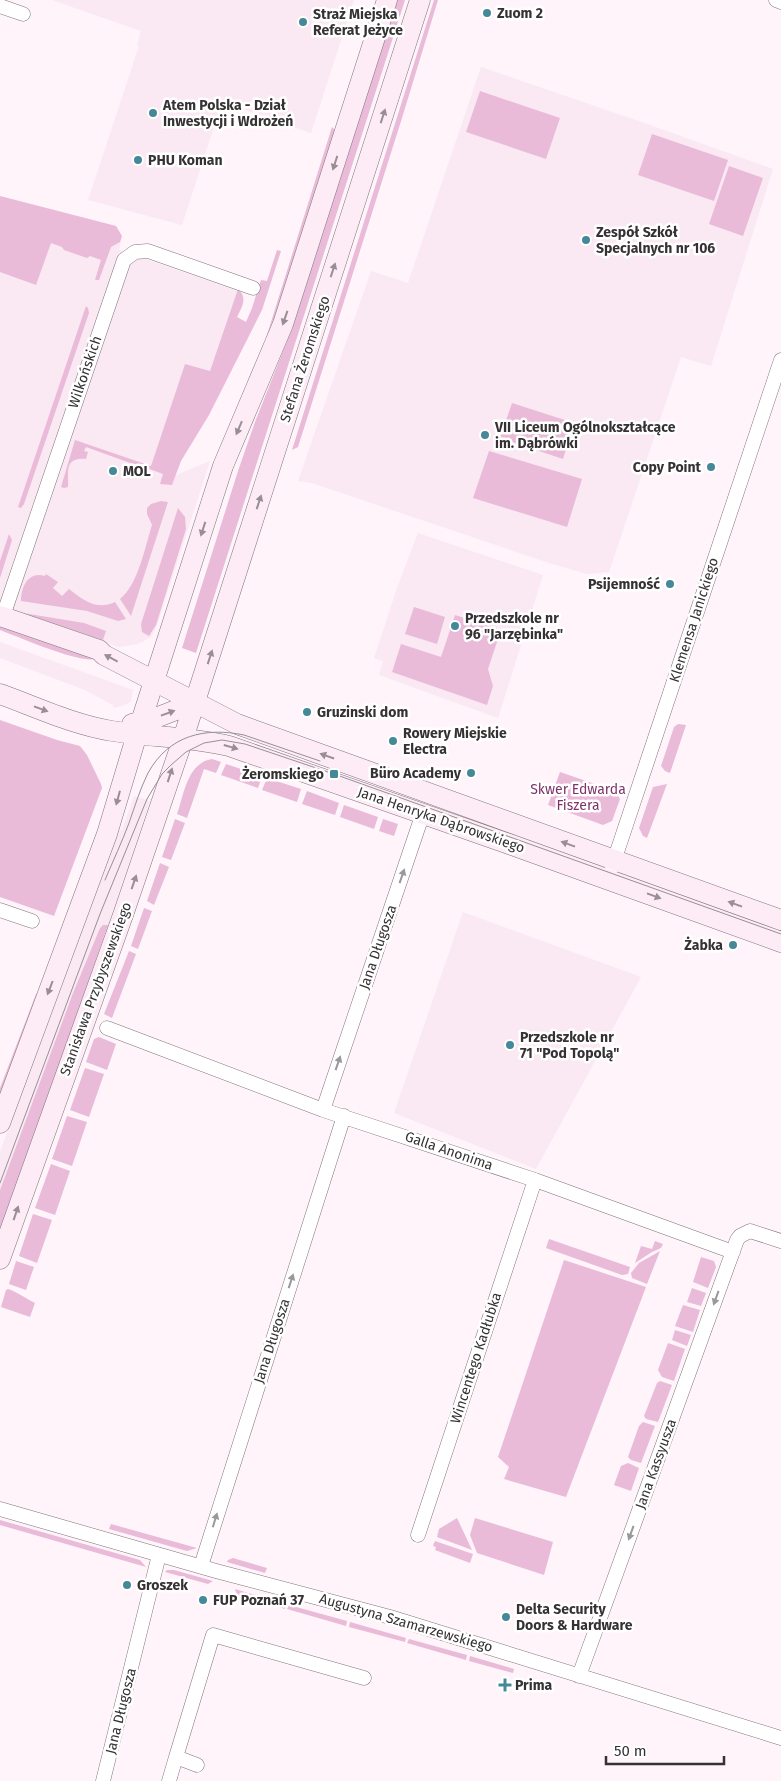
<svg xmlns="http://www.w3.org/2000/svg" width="781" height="1781" font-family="'Fira Sans',sans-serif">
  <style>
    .built { fill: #fae8f3 }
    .green { fill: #e9bbd8 }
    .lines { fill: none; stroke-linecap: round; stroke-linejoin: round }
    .street-casing { stroke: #7f757b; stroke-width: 15 }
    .secondary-casing { stroke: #7f757b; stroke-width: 21 }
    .street { stroke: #fff; stroke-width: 14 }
    .secondary { stroke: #fdebf6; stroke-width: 20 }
    .tram { stroke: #979094; stroke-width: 1 }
    .oneway { fill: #9a8e95 }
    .oneway2 { fill: #9a989a }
    .poi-dot { fill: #458898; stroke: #fff; stroke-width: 2 }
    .labels { text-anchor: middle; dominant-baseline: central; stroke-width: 5; stroke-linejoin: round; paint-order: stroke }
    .poi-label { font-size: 14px; font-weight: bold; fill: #363234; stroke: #fff; text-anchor: start }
    .street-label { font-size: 14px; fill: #363234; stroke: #fff }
    .park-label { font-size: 14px; fill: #7f3369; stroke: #fff }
  </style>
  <rect width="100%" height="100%" fill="#fef4fa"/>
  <path class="built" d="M52 0H354L311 133 222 102 182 225 88 200 139 46 137 45 141 31Z
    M481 67 650 125 773 169 711 366 681 357 609 572 587 574 543 561 312 483 298 481 371 271 408 283Z
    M0 196 116 226 122 236 119 250 238 291 210 371 185 364 151 467 176 475 210 461 157 625 151 637 138 644 119 647 0 607Z
    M418 533 543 575 498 718 379 675 383 661 374 658 397 588Z
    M0 642 133 690 131 701 125 705 113 708V705L109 703 85 690 0 658Z
    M134 796 150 801 108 925H103L100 928 73 993 0 1190V1152L119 830H122Z
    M463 912 641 977 536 1169 394 1113Z"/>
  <path class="green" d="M397 0H405L196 653 182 648 238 471 255 422 293 326Z
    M434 0H438L402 118 298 447 292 450Z
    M480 91 560 118 546 159 466 132Z
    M332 127 335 130 271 328 266 338Z
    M652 134 728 160 714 201 638 175Z
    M729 166 763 178 743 236 709 224Z
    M0 196 116 226 122 236 120 242 111 247 99 280H95L101 260 90 256 87 258 64 250 62 247 51 243 36 285 0 272Z
    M277 250 281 251 262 310 209 415 181 461 172 485 160 484 163 474 136 464 133 465V464L86 447 84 451 88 452 86 459C63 457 69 474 68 487L64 488 61 487 75 440 151 466 185 364 210 371 238 289C248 298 242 307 237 317L246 322 252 308 261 280 267 281Z
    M86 306 88 308 89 313 24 504 21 508 18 507Z
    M512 403 574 423 563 459 500 438Z
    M489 451 582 479 567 527 473 498Z
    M161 501 168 502 131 616 120 599C138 585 145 547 152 525L147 514V508L151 504Z
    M178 508 185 517 186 529 156 625 149 636 142 632 141 624Z
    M9 534 12 540 0 578V561Z
    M46 574 58 582 53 588 62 596 69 589C83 600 97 611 115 602L126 619 118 621 87 611 21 601C21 586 29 571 45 576Z
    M414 607 445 617 437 644 405 634Z
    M23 613 84 623 106 631 103 640Z
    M455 615 501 630 488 669 493 686 487 705 392 672 401 644 441 657Z
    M0 626 95 659C78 663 19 637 0 630Z
    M0 720 57 740 80 746 87 755 101 784 102 788 54 916 0 897Z
    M678 724 686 725 670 773 665 771 661 766 674 727Z
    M212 759 221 762 216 773 204 769 187 818 177 814C184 795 187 763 212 759Z
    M226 764 262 776 258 788 221 775Z
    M560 772 615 791 620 799 612 821 603 825 548 805Z
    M267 778 301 789 297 802 262 790Z
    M667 784 647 838 643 836 639 828 653 787Z
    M307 791 339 803 335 815 302 804Z
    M344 805 378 817 374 829 340 817Z
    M175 819 185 823 171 860 162 857Z
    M383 819 398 824 394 836 379 831Z
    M160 863 169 867 154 905 147 901Z
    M144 908 152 911 138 949 131 946Z
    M103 925H108L0 1234V1190L73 993 100 928Z
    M129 951 136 954 112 1018 104 1014Z
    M38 993 0 1094V1088L36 994Z
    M99 1037 116 1044 107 1070 86 1062 94 1039Z
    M85 1068 104 1074 89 1117 70 1110Z
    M67 1116 87 1122 72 1166 52 1159Z
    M51 1164 70 1171 55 1215 35 1208Z
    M33 1214 52 1220 37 1263 19 1256Z
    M549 1239 630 1267 628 1274 622 1275 546 1248Z
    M655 1241 663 1244 661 1248 652 1252 635 1263 641 1246 652 1249Z
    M660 1251 647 1284 632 1278 631 1273 639 1263Z
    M701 1257 714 1261 716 1267 708 1288 693 1282Z
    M564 1260 646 1287 566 1497 504 1479 509 1467 498 1457Z
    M16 1261 34 1267 26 1290 9 1284Z
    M692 1288 706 1293 701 1306 687 1302Z
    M8 1289C18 1292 26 1299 35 1303L30 1317 1 1307 6 1290Z
    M683 1305 700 1310 693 1332 675 1326Z
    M675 1330 691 1335 687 1346 672 1340Z
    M668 1343 685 1349 674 1381 662 1377 658 1370Z
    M660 1381 672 1385 658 1422 646 1419 644 1416 657 1383Z
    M643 1422 655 1426 641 1463 631 1460 628 1457 639 1426Z
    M628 1463 639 1468 631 1491 614 1485 621 1466Z
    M457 1518 472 1550 437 1537 439 1529Z
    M475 1518 553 1542 544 1575 477 1553 470 1535Z
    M0 1520 140 1560 146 1567 0 1525Z
    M111 1524 197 1548 187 1551 109 1529Z
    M435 1541 473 1554 470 1563 435 1550 436 1547 433 1546Z
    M233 1558 267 1568 265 1573 227 1562 228 1560Z
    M167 1570H174L213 1581 208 1584 165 1572Z
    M235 1589 286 1604 285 1609 237 1595Z
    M289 1605 347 1621 346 1626 287 1609Z
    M350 1622 406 1638 405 1642 349 1627Z
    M409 1639 467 1655 466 1660 407 1643Z
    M470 1656 514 1669 513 1673 469 1661Z"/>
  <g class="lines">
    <defs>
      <path id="street" d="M776 0 781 2
        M0 6 23 14
        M3 616 124 260 135 252 148 251 253 288
        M612 867 781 360
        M0 910 32 921
        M107 1028 323 1110 535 1180 733 1252
        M323 1110 423 813
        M0 1509 216 1571 390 1617 781 1738
        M418 1535 535 1180
        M201 1566 344 1116
        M579 1676 737 1240 740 1236 750 1231 781 1241
        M176 1757 213 1635 364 1678
        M103 1781 159 1555
        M169 1781 176 1757 197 1765"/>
      <path id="secondary" d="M0 616 99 650 104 655 237 724 781 920
        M0 694C36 707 74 725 112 731 151 737 191 737 229 746L512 845 781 942
        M132 724 158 717 194 703
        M0 1123 107 834 137 734 223 466 283 324 387 0
        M0 1259 123 915 182 742 420 0"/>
    </defs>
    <use href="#street" class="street-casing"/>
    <use href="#secondary" class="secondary-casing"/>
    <use href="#street" class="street"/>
    <use href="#secondary" class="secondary"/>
    <path class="tram" d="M105 880C113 861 122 842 129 823 135 806 140 789 148 773 169 735 205 727 244 735L320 761
      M0 1183 100 914 147 799 162 774 171 765 186 752 204 743 222 740 245 744 334 774 781 934"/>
  </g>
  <defs><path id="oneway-solid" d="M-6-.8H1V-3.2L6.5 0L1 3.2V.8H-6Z" transform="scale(1.25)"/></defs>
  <g class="oneway">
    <use href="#oneway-solid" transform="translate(383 116) rotate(-72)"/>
    <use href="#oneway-solid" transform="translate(335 163) rotate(108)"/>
    <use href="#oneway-solid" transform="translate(333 270) rotate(-72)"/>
    <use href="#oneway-solid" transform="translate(285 318) rotate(109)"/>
    <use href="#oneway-solid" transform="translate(239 428) rotate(113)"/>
    <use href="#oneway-solid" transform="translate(259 502) rotate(-72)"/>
    <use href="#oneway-solid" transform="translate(203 529) rotate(108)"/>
    <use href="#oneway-solid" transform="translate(210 657) rotate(-72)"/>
    <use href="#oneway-solid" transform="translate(111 658) rotate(-152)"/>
    <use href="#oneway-solid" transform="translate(41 709) rotate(20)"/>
    <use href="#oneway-solid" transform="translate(168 713) rotate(-20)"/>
    <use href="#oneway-solid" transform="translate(231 747) rotate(16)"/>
    <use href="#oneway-solid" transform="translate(327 756) rotate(-161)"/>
    <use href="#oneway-solid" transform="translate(170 775) rotate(-72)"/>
    <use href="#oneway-solid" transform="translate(118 798) rotate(105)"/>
    <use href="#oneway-solid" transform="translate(568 844) rotate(-160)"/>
    <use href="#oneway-solid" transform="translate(134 882) rotate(-71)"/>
    <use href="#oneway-solid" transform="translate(654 896) rotate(20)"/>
    <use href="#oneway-solid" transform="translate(735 904) rotate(-160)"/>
    <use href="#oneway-solid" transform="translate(50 988) rotate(111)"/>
    <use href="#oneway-solid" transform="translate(16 1213) rotate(-71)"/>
  </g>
  <g class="oneway2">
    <use href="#oneway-solid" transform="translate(402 876) rotate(-71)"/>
    <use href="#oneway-solid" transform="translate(338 1063) rotate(-71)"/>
    <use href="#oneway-solid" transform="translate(291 1281) rotate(-72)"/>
    <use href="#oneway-solid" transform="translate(716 1298) rotate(110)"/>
    <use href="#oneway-solid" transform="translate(215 1520) rotate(-73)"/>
    <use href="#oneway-solid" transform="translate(631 1533) rotate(110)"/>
  </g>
  <g class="poi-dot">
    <circle cx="487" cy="13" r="5"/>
    <circle cx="303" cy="22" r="5"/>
    <circle cx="153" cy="113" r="5"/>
    <circle cx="138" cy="160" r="5"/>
    <circle cx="586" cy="240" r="5"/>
    <circle cx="485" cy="435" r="5"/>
    <circle cx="711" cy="467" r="5"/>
    <circle cx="113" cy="471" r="5"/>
    <circle cx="670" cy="584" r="5"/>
    <circle cx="455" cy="626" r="5"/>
    <circle cx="307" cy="712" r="5"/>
    <circle cx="393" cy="741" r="5"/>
    <circle cx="471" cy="773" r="5"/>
    <rect x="329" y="769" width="10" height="10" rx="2.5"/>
    <circle cx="733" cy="945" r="5"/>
    <circle cx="510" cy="1045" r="5"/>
    <circle cx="127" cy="1585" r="5"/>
    <circle cx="203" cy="1600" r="5"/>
    <circle cx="506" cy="1617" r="5"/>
    <path d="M502.5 1677.5h5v5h5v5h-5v5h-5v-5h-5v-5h5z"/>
  </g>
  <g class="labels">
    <g class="poi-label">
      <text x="497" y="13">Zuom 2</text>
      <text x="313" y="14">Straż Miejska<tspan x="313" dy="16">Referat Jeżyce</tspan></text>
      <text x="163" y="105">Atem Polska - Dział<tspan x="163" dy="16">Inwestycji i Wdrożeń</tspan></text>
      <text x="148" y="160">PHU Koman</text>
      <text x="596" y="232">Zespół Szkół<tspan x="596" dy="16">Specjalnych nr 106</tspan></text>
      <text x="495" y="427">VII Liceum Ogólnokształcące<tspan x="495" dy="16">im. Dąbrówki</tspan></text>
      <text x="701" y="467" text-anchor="end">Copy Point</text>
      <text x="123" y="471">MOL</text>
      <text x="660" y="584" text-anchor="end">Psijemność</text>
      <text x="465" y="618">Przedszkole nr<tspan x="465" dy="16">96 "Jarzębinka"</tspan></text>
      <text x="317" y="712">Gruzinski dom</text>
      <text x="403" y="733">Rowery Miejskie<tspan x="403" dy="16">Electra</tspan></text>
      <text x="461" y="773" text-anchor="end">Büro Academy</text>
      <text x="324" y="774" text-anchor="end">Żeromskiego</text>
      <text x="723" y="945" text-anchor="end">Żabka</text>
      <text x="520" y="1037">Przedszkole nr<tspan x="520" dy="16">71 "Pod Topolą"</tspan></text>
      <text x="137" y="1585">Groszek</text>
      <text x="213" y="1600">FUP Poznań 37</text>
      <text x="516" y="1609">Delta Security<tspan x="516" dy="16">Doors &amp; Hardware</tspan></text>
      <text x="515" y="1685">Prima</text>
    </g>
    <g class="street-label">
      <text transform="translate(305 359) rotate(-72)">Stefana Żeromskiego</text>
      <text transform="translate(85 372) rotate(-71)">Wilkońskich</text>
      <text transform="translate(694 620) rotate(-72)">Klemensa Janickiego</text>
      <text transform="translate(441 820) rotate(19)">Jana Henryka Dąbrowskiego</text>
      <text transform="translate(378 947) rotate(-71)">Jana Długosza</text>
      <text transform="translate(96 989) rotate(-70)">Stanisława Przybyszewskiego</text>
      <text transform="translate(449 1151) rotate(19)">Galla Anonima</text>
      <text transform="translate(272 1341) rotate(-72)">Jana Długosza</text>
      <text transform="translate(476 1358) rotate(-72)">Wincentego Kadłubka</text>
      <text transform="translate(656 1464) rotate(-70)">Jana Kassyusza</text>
      <text transform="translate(406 1623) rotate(16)">Augustyna Szamarzewskiego</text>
      <text transform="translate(121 1711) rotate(-76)">Jana Długosza</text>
    </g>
    <g class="park-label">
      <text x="578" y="789">Skwer Edwarda<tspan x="578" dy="16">Fiszera</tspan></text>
    </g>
  </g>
  <path d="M606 1756v8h118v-8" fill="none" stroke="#363234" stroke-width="2.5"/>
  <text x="614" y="1756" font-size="15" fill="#363234" stroke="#ffffff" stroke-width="4" paint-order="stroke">50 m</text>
</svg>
